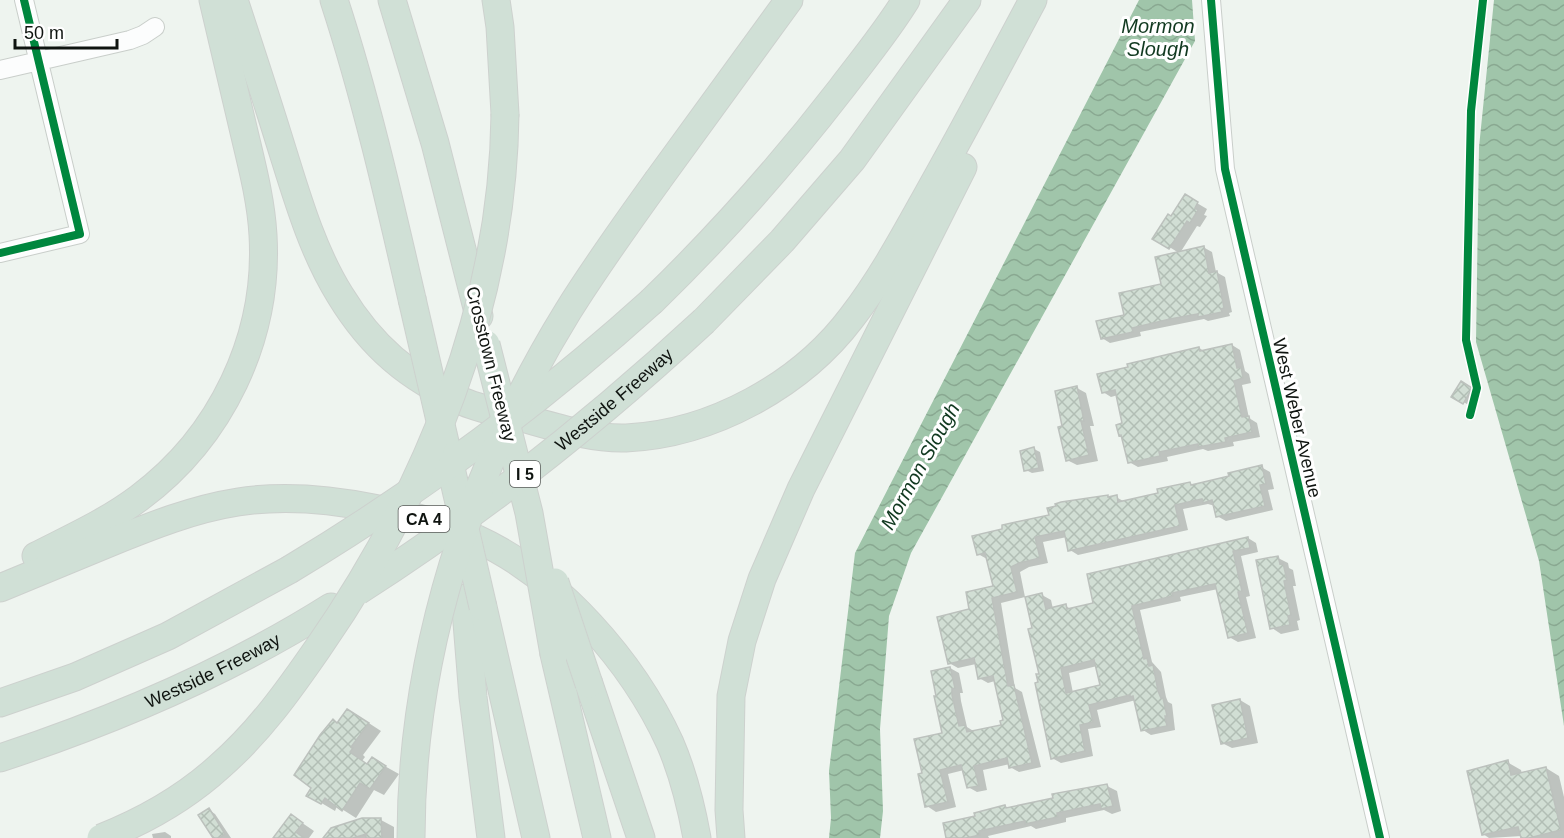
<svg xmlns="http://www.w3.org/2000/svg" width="1564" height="838" font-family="Arial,sans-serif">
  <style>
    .water { fill: url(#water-waves) }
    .shadow { fill: #0003; fill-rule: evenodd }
    .building { fill: url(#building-cross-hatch); stroke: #bcc1bd; stroke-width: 1.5; fill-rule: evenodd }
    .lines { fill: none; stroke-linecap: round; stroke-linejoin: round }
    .minor-casing { stroke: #c9ceca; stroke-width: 20 }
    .highway-casing { stroke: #cdd1ce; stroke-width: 29 }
    .minor { stroke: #fcfdfd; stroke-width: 18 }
    .highway { stroke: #d0e0d6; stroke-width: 27 }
    .highway-bridge-casing { stroke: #cdd1ce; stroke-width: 29; stroke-linecap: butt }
    .highway-bridge { stroke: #d0e0d6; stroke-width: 27 }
    .cycleway-casing { stroke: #fff; stroke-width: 11 }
    .cycleway { stroke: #00873e; stroke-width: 8 }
    .labels { text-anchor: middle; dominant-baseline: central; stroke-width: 6; stroke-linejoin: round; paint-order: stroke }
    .shield { fill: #fff; stroke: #575a58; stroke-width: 1.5 }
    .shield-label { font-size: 16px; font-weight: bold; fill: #0f1410 }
    .street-label { font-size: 18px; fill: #0f1410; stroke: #fff }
    .water-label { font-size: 20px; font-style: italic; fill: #113920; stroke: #fff }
  </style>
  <defs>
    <pattern id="water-waves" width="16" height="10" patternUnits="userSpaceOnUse" patternTransform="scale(1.5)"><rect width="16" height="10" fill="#a0c5aa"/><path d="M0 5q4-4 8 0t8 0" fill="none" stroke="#89a891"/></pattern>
    <pattern id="building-cross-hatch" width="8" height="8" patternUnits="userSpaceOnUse" patternTransform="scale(1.5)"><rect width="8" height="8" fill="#d1ded4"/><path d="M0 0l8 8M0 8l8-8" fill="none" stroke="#b2beb5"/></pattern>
  </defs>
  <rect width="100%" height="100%" fill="#eef4ef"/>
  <path class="water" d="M1139 0H1192L1195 41 911 553 889 616 880 729 883 811 880 838H829L831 818 829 771 855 553Z
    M1494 0H1564V726L1539 561 1476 342 1479 147Z"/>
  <path class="shadow" d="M1185 196 1207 209 1204 215 1207 216 1200 227 1197 226 1180 253 1203 247 1212 252 1216 272 1225 277 1232 312 1229 313 1230 316 1208 321 1204 319 1140 332 1141 336 1110 343 1102 338 1125 316 1162 285 1179 253 1155 238 1172 218Z
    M1232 345 1240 350 1245 371 1249 374 1251 383 1242 385 1249 418 1257 423 1260 437 1233 442 1234 446 1208 451 1203 449 1167 457 1168 461 1138 467 1129 462 1123 436 1120 435 1124 424 1118 395 1111 397 1103 392 1199 348 1204 351Z
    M1461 383 1478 393 1470 406 1454 396Z
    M1077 388 1086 393 1094 426H1090L1098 461 1077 465 1067 460 1064 427Z
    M1034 449 1040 452 1044 471 1032 473 1026 470Z
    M1261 467 1270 472 1274 489 1268 490 1273 510 1226 521 1217 516 1215 506 1208 504 1183 509 1188 530 1078 555 1070 550 1067 537 1043 542 1048 563 1029 567 1020 572 1025 597 1001 603 1015 688 1022 692 1041 767 1019 772 1010 767V764L983 770 987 790 977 792 968 787 964 770 948 774 956 807 936 812 927 806 924 774 943 734 950 668 959 673 963 693H960L961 701 967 727 975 732 1003 726 1005 721 995 681 988 683 979 678 976 664 958 668 949 663 971 610 994 588 987 559 978 554 1051 516 1107 496 1116 497 1125 502 1160 494 1190 483 1194 486 1231 477Z
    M1248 538 1256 543 1258 552 1241 556 1250 596 1246 597 1256 638 1238 642 1229 637 1218 589 1180 597 1181 601 1140 610 1152 662 1161 672 1166 697 1168 702 1172 704 1175 730 1151 735 1143 730 1136 700 1097 710 1101 727 1088 729 1093 756 1061 763 1052 758 1040 683 1034 629 1042 595 1051 600 1053 609 1066 606 1072 610 1095 605ZM1097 666 1102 686 1073 693 1069 673Z
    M1278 558 1288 563 1289 568 1293 570 1296 586H1293L1300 620 1297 621 1299 630 1281 634 1272 628Z
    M1240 700 1250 706 1258 743 1232 748 1222 743Z
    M361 718 381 731 363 755 365 757 362 761 368 765 372 759 399 774 384 795 374 790 356 818 337 806 335 811 308 795 338 724Z
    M1507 762 1521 770 1522 774 1546 768 1559 776 1564 797V838H1523L1522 836 1489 838 1483 834Z
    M1107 786 1117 791 1121 811 1112 814 1104 810 1066 818V822L1036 829 1031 826 988 836 989 838H948L977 817 1005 807 1009 809Z
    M209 810 215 814 231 838H215Z
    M292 816 314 831 309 838H276Z
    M381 820 394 827V838H325Z
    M165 832 171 836V838H153L152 834Z"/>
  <path class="building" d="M1185 194 1198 202 1195 208 1198 210 1190 223 1187 221 1169 249 1152 239 1168 214 1171 216Z
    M1204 246 1209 273 1217 271 1224 308 1221 309 1222 312 1198 317V314L1170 319 1132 328 1133 332 1101 339 1096 321 1124 315 1119 293 1161 284 1155 257Z
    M1232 344 1237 368 1241 367 1243 378 1234 381 1242 417 1249 416 1252 432 1225 438 1226 442 1198 447V444L1159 452 1160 456 1128 463 1121 435 1119 436 1116 425 1122 423 1115 390 1102 393 1097 374 1128 367 1127 364 1199 347 1200 351Z
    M1461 381 1472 388 1463 404 1451 397Z
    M1077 386 1084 421H1081L1089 455 1066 461 1058 427 1062 426 1055 391Z
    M1034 447 1039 468 1024 471 1020 451Z
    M1262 465 1266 484 1260 485 1265 506 1216 517 1212 500 1203 503 1202 499 1175 505 1180 526 1068 551 1064 531 1035 537 1040 558 1019 563 1011 567 1017 592 992 598 1008 686 1014 685 1032 763 1009 768 1007 758 974 766 979 786 967 788 961 765 940 770 948 802 925 807 918 774 922 773 914 739 942 733 934 696H936L931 671 950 667 955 688 952 689V695L959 726 965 725 967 732 1001 725 1000 721 1003 720 993 676 978 679 974 658 948 664 937 617 969 609 966 592 993 586 985 553 977 555 972 536 1002 529V525L1049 515 1047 508 1056 506 1055 504 1061 502 1108 495V497L1117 495 1118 502 1158 493 1157 489 1190 482 1191 485 1229 476 1228 473Z
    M1248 537 1250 548 1233 551 1242 591 1238 592 1248 633 1228 638 1215 584 1172 593 1173 596 1132 606 1144 659 1147 658 1149 666 1153 665 1158 691 1161 698H1163L1167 716H1165L1167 726 1141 731 1133 696 1130 697V695L1089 705 1093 722 1080 725 1085 751 1051 759 1035 683 1038 682 1036 674H1039L1028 629 1032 628 1025 597 1042 593 1046 609 1066 604 1067 609 1093 603 1087 574ZM1094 660 1100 685 1066 693 1061 668Z
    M1278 556 1280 564 1283 563 1287 580 1284 581 1291 615 1288 616 1290 625 1270 629 1256 560Z
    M1240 699 1248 738 1221 744 1212 705Z
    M347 709 369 723 351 747 353 748 350 752 367 764 372 757 386 766 370 789 360 783 342 811 325 798 321 804 306 796 311 788 294 775 320 735 333 719 337 723Z
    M1508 760 1511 775 1546 767 1561 830 1529 838H1521L1518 827 1482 835 1467 771Z
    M1107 784 1113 806 1101 809 1100 804 1057 813 1058 817 1025 824V821L979 831 980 835 966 838H946L943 823 975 816 974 813 1005 805 1006 808 1053 798 1052 794Z
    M209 808 225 834 219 838H213L198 815Z
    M291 814 303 823 296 832 304 838H273Z
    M362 818H381L382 838H366V834L353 838H323L331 828Z"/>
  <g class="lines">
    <defs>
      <path id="minor" d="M1211 0 1225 169 1380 838
        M0 70 130 40 143 35 155 27
        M0 253 80 234 24 0"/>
      <g id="highway">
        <path d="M234 0C250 49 266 97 281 146 297 197 312 250 340 295 371 346 409 379 464 402 483 410 506 414 526 419 558 428 593 439 626 438 712 434 801 385 852 317 882 278 905 235 929 192 965 128 999 64 1033 0"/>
        <path d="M334 0C366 98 389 199 412 299"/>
        <path d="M392 0 435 143 479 316"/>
        <path d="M496 0 500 27 505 114"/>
        <path d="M658 180 789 0"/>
        <path d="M652 301C720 235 783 164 841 89 863 60 887 31 906 0"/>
        <path d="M704 321 782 241 852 160 967 0"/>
        <path d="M36 556C71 538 107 522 139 498 221 437 269 338 263 235 261 200 252 166 244 132 234 88 223 44 213 0"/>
        <path d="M0 588C36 573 73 558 109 543 151 526 193 509 238 502 282 495 329 499 373 508 409 515 444 523 477 539 558 576 633 662 670 743 683 773 691 805 697 838"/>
        <path d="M465 598 473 697 491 838"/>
        <path d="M483 607 536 838"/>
        <path d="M554 654 597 838"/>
        <path d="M589 684 641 838"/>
        <path d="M0 703 75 677 168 636 289 570"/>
        <path id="s1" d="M0 758C115 720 228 672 331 607"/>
        <path d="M731 838 729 810 731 696 742 641 762 579 801 489 963 167"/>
      </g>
    </defs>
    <use href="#minor" class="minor-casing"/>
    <use href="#highway" class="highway-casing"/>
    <use href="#minor" class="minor"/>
    <use href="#highway" class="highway"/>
    <defs>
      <g id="highway-bridge">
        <path d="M412 299 483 607"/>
        <path d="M486 344 529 513 554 654"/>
        <path d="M289 570C419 492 539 403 652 301"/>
        <path d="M555 582 589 684"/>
        <path id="s2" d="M358 591C482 512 596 421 704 321"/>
        <path d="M101 838C144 821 185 798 220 766 259 732 289 690 318 648 427 491 503 306 505 114"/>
        <path d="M411 838C411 653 471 468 568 311 596 266 627 223 658 180"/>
      </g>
    </defs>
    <use href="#highway-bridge" class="highway-bridge-casing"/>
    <use href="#highway-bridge" class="highway-bridge"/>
    <defs>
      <path id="cycleway" d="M1211 0 1225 169 1380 838
        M0 253 80 234 24 0
        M1470 415 1477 388 1466 340 1471 111 1483 0"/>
    </defs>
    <use href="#cycleway" class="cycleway-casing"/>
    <use href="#cycleway" class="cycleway"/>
  </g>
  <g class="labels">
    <g class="shield">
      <rect x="510" y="461" width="30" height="26" rx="4.5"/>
      <rect x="398.5" y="506" width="51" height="26" rx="4.5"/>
    </g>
    <g class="shield-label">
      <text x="525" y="474">I 5</text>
      <text x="424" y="519">CA 4</text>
    </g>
    <g class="street-label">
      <text transform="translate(491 364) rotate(76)">Crosstown Freeway</text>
      <text stroke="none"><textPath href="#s2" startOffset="320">Westside Freeway</textPath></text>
      <text transform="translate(1297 418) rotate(77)">West Weber Avenue</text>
      <text stroke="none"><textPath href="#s1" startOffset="230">Westside Freeway</textPath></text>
    </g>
    <g class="water-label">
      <text x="1158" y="26">Mormon<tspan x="1158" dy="23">Slough</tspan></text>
      <text transform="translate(920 466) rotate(-61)">Mormon Slough</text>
    </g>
  </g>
  <path d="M15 39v9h102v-9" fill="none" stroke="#0f1410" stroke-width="3"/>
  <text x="24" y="39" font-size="18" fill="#0f1410" stroke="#ffffff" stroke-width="4.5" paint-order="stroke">50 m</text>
</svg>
